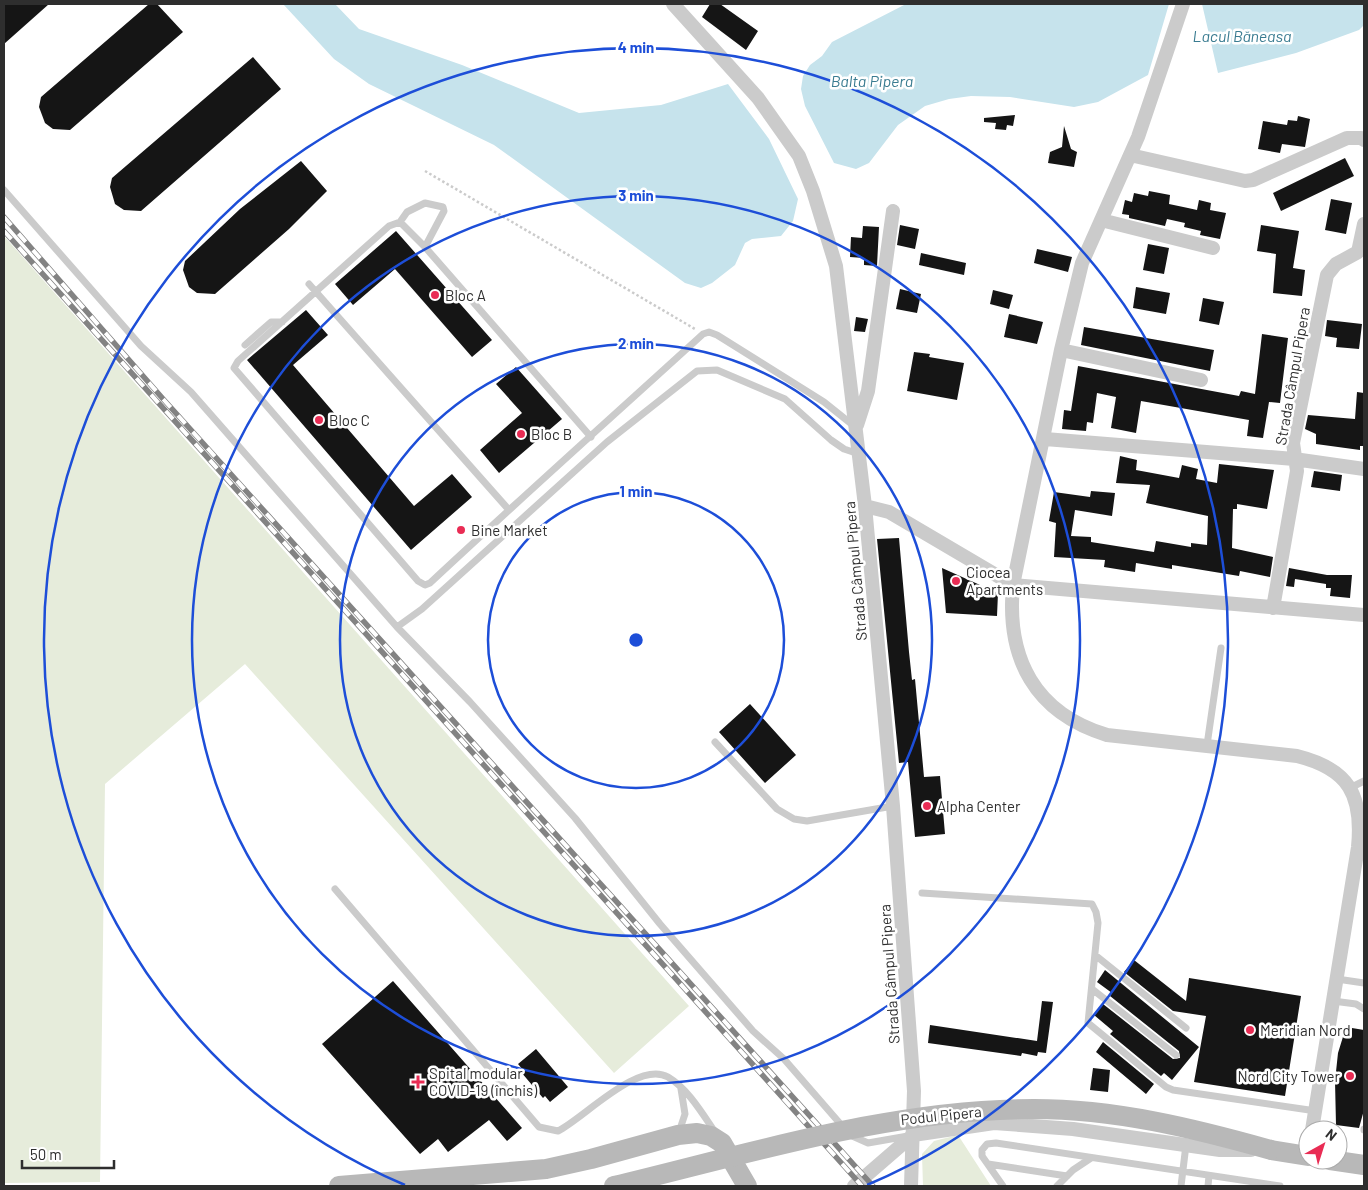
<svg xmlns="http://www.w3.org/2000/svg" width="1368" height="1190" font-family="Barlow,sans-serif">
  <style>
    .green { fill: #e6ecdb }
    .water { fill: #c6e3ec }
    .building { fill: #151515 }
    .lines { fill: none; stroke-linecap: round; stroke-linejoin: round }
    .path { stroke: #cbcbcb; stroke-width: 2.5; stroke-dasharray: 2.5 2.5; stroke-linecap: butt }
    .service { stroke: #cbcbcb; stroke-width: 7 }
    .minor { stroke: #cbcbcb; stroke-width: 14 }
    .secondary { stroke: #b8b8b8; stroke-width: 20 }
    .rail-casing { stroke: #838383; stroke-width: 5.5 }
    .rail { stroke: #fff; stroke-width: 4; stroke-dasharray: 11; stroke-linecap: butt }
    .secondary-bridge { stroke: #b8b8b8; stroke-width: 20 }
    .ring { fill: none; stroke: #1d4ed8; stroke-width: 2.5 }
    .poi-dot { fill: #e92c54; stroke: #fff; stroke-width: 2 }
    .labels { text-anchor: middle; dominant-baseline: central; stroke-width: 5; stroke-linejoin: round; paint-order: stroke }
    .poi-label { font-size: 15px; fill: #2e2e2e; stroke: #fff; text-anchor: start }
    .street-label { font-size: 15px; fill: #2e2e2e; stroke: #fff }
    .water-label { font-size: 16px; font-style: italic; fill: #3a7c91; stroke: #fff }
    .centre { fill: #1d4ed8; stroke: #fff; stroke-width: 2.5 }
    .ring-label { font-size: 15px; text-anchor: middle; font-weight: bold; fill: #1d4ed8; stroke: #fff; stroke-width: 5; stroke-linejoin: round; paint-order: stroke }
  </style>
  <rect width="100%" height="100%" fill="#fff"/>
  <path class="green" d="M4 236 689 1006 614 1073 245 664 105 784 100 1182 4 1183Z
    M958 1135 991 1186H923L922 1154 934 1141Z"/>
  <path class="water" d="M283 4H335L359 29 462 65 579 113 661 105 728 84 769 139 798 199 793 221 781 236 752 239 745 243 735 265 712 283 701 288 685 283 494 145 369 84 334 59Z
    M906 4H1169L1148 75 1098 102 1074 107 1010 97 971 96 949 99 925 106 898 125 869 163 856 169 834 163 805 106 801 89 803 76 810 65 822 56 832 42Z
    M1202 4H1364V25L1359 30 1296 53 1218 73Z"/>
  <path class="building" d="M4 4H49L4 44Z
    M149 4H157L183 32 70 130 53 129 45 123 39 107 41 97Z
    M710 4H720L758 31 746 50 702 17Z
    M253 57 281 89 141 211 124 210 115 204 110 187 112 178Z
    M1015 115 1013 126 1007 125 1006 130 995 129 996 123 984 122V118Z
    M1298 116 1310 119 1305 147 1282 144 1280 153 1258 149 1263 121 1287 125 1288 120 1297 121Z
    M1064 126 1071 149 1077 152 1074 167 1048 163 1050 152 1062 147Z
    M1345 158 1354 176 1281 211 1273 193Z
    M301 161 327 191 289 229 215 294 197 293 189 287 183 270 185 261 240 209Z
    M1149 191 1170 195 1169 204 1188 208 1197 210 1199 200 1211 203 1210 210 1226 213 1220 239 1200 235 1201 231 1184 227 1185 223 1167 219 1165 226 1129 218V215L1122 214 1125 200 1132 202 1134 193 1148 196Z
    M1331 199 1352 203 1346 234 1325 230Z
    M900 225 919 229 915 249 897 245Z
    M1261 225 1299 231 1293 268 1305 270 1302 296 1273 293 1276 254 1257 251Z
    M863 226 879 227 877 266 864 265V258L850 257 851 237 862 238Z
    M396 231 492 340 472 357 395 269 353 305 335 284Z
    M1148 244 1169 248 1164 274 1143 270Z
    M1037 249 1072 257 1068 272 1034 263Z
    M921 253 966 263 964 275 919 265Z
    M1136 287 1170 293 1166 314 1133 308Z
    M900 289 921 294 917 313 896 309Z
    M993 290 1013 295 1009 309 990 304Z
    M1203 298 1224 302 1219 325 1199 321Z
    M306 310 328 335 293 365 414 506 452 474 472 497 411 550 247 360Z
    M1009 314 1043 322 1037 344 1004 337Z
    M856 317 868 319 865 332 854 331Z
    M1327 320 1362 324 1359 349 1336 347 1337 338 1325 336Z
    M1084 327 1214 350 1210 371 1081 345Z
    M1262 334 1288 338 1280 403 1269 402 1263 438 1247 436 1249 420 1141 401 1136 433 1111 428 1116 397 1097 393 1093 423 1087 422 1086 431 1062 429 1064 410 1071 411 1078 366 1239 396 1241 391 1255 394Z
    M914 352 930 354 929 357 964 363 957 400 907 391Z
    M516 367 562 419 499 473 480 450 522 413 496 384Z
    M1357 392 1364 393V446H1360V450L1316 444V434L1305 429 1308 415 1355 419Z
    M1120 456 1137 460 1136 470 1179 478 1182 465 1198 469 1196 479 1217 483 1219 464 1274 470 1267 509 1237 504V509H1233L1232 548 1273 557 1270 577 1240 571 1239 576 1172 565V569L1136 563 1135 572 1104 567 1105 560 1054 557 1056 523 1049 521 1054 492 1090 497 1091 491 1115 493 1112 516 1075 510 1071 536 1091 537V542L1154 552 1156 541 1191 547V543L1207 545 1208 516 1146 503 1150 485 1116 483Z
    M1314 471 1342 475 1340 491 1311 487Z
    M899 538 909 652 912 680 915 679 924 777 940 776 945 834 915 837 908 762 899 763 877 539Z
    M942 568 998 593 997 616 946 613Z
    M1289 568 1327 575H1352L1350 598 1330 596 1331 588H1326V584L1295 579 1294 587 1286 586Z
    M750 704 796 755 765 783 719 732Z
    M1134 960 1186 1001 1189 978 1301 996 1285 1096 1194 1082 1206 1016 1173 1011 1124 972Z
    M1105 970 1199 1047 1172 1080 1164 1073 1161 1076 1110 1034 1113 1031 1094 1015 1103 1004 1173 1059 1180 1058 1179 1051 1110 996 1112 993 1097 982Z
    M393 981 522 1128 507 1141 489 1120 448 1152 438 1139 420 1154 322 1044Z
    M1042 1001 1053 1002 1046 1053 1038 1052 1037 1056 1022 1053 1021 1056 928 1043 930 1025 1037 1041Z
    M1346 1027 1364 1030V1110L1359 1128 1336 1125 1335 1081 1338 1053Z
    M1103 1042 1154 1084 1146 1094 1096 1052Z
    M536 1049 568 1087 550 1102 545 1096 543 1098 521 1072 523 1070 518 1064Z
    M1093 1068 1110 1070 1108 1092 1090 1090Z"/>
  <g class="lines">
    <path class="path" d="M425 171 695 329"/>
    <path class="service" d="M4 190 141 346 191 392 397 627 470 702 575 818 660 924 753 1031 784 1059 850 1135 868 1143 908 1136
      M400 222 407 212 425 203 443 207 444 211 425 247
      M309 284 509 510
      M245 345 271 322H282
      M591 437 425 247 400 222 389 226 238 361 234 368 418 581 425 585 430 583C520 499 612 417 703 334L709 332 717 335 824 402 854 426
      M397 627 422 609 607 442 697 371 717 370 785 399 831 440 844 449 859 454
      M715 742 777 809 794 819 807 821 893 806
      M1207 745 1221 648
      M1350 788 1364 781
      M335 889 539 1127 558 1131C584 1118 638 1060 668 1077 688 1089 702 1113 715 1132
      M922 893 1092 904 1096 912 1098 923 1088 1023 1166 1087 1173 1090 1316 1111
      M1095 955 1186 1028
      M1337 979 1364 983
      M1092 989 1176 1055
      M1333 1001 1356 1004 1364 1009
      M1364 1130V1129
      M679 1132 685 1114 681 1089
      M988 1164 1067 1176
      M1003 1186 982 1156V1150L987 1144 996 1143 1280 1186
      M1057 1186 1073 1170 1091 1158
      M1181 1186 1186 1145
      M1208 1186 1209 1176"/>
    <path class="minor" d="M673 4 758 98 799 156 813 191 836 266 865 506 893 806 914 1091 911 1186
      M1183 4 1138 137 1082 263 1061 350 1013 585C1006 659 1035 713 1107 735L1297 756C1349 769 1363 795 1358 847L1312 1130
      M1130 155 1245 181 1253 180 1347 138H1361L1364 140
      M1101 220 1213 248
      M1061 350 1201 380
      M857 425 868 391 893 211
      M1045 439 1294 459 1364 469
      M865 506 889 512 1013 585 1364 615
      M1273 608 1297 471 1293 443 1327 275 1336 264 1358 252 1364 224
      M854 1186 913 1135 994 1123 1073 1129 1220 1150H1251"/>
    <path class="secondary" d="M1271 1150 1308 1156
      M1330 1160 1364 1165
      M339 1186 546 1169 591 1159 678 1135 697 1133 711 1136 722 1143 747 1186"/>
    <defs>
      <path id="rail" d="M4 217 164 400 873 1186
        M4 231 862 1186"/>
    </defs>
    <use href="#rail" class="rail-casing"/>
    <use href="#rail" class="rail"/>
    <path class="secondary-bridge" d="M614 1186C752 1153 891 1109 1034 1109 1115 1109 1193 1128 1271 1150"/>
  </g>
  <g class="ring">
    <circle cx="636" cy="640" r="148"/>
    <circle cx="636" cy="640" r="296"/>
    <circle cx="636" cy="640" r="444"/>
    <path d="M405 1185A592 592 0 1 1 867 1185"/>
  </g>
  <g class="poi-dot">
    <circle cx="435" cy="295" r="5"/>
    <circle cx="319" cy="420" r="5"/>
    <circle cx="521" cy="434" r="5"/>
    <circle cx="461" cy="530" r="5"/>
    <circle cx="956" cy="581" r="5"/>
    <circle cx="927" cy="806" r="5"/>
    <circle cx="1250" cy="1030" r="5"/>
    <circle cx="1350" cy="1076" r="5"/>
    <path d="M415.5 1074.5h5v5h5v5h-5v5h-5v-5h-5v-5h5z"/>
  </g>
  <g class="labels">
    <g class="poi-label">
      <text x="445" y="295">Bloc A</text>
      <text x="329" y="420">Bloc C</text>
      <text x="531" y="434">Bloc B</text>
      <text x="471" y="530">Bine Market</text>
      <text x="966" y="572">Ciocea<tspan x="966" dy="17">Apartments</tspan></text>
      <text x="937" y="806">Alpha Center</text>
      <text x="1260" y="1030">Meridian Nord</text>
      <text x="429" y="1073">Spital modular<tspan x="429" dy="17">COVID-19 (închis)</tspan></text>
      <text x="1340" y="1076" text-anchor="end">Nord City Tower</text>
    </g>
    <g class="street-label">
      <text transform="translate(1292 376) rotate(-80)">Strada Câmpul Pipera</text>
      <text transform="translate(855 571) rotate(-95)">Strada Câmpul Pipera</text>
      <text transform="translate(889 974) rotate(-94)">Strada Câmpul Pipera</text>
      <text transform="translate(941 1115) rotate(-6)">Podul Pipera</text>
    </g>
    <g class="water-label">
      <text x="1242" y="35">Lacul Băneasa</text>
      <text x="872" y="80">Balta Pipera</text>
    </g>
  </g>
  <circle cx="636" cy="640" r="8" class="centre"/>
  <g class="ring-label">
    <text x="636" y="53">4 min</text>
    <text x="636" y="201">3 min</text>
    <text x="636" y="349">2 min</text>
    <text x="636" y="497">1 min</text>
  </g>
  <rect width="1368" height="1190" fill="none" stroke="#2e2e2e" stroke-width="10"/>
  <g transform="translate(1323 1145) rotate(39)"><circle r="24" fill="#ffffff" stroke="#ababab"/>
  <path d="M0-4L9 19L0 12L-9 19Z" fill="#e92c54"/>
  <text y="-8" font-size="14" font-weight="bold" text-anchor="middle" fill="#2e2e2e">N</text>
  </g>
  <path d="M22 1160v8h92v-8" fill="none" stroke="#2e2e2e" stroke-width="2.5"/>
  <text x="30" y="1160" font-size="15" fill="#2e2e2e" stroke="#ffffff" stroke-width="4" paint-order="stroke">50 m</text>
</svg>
